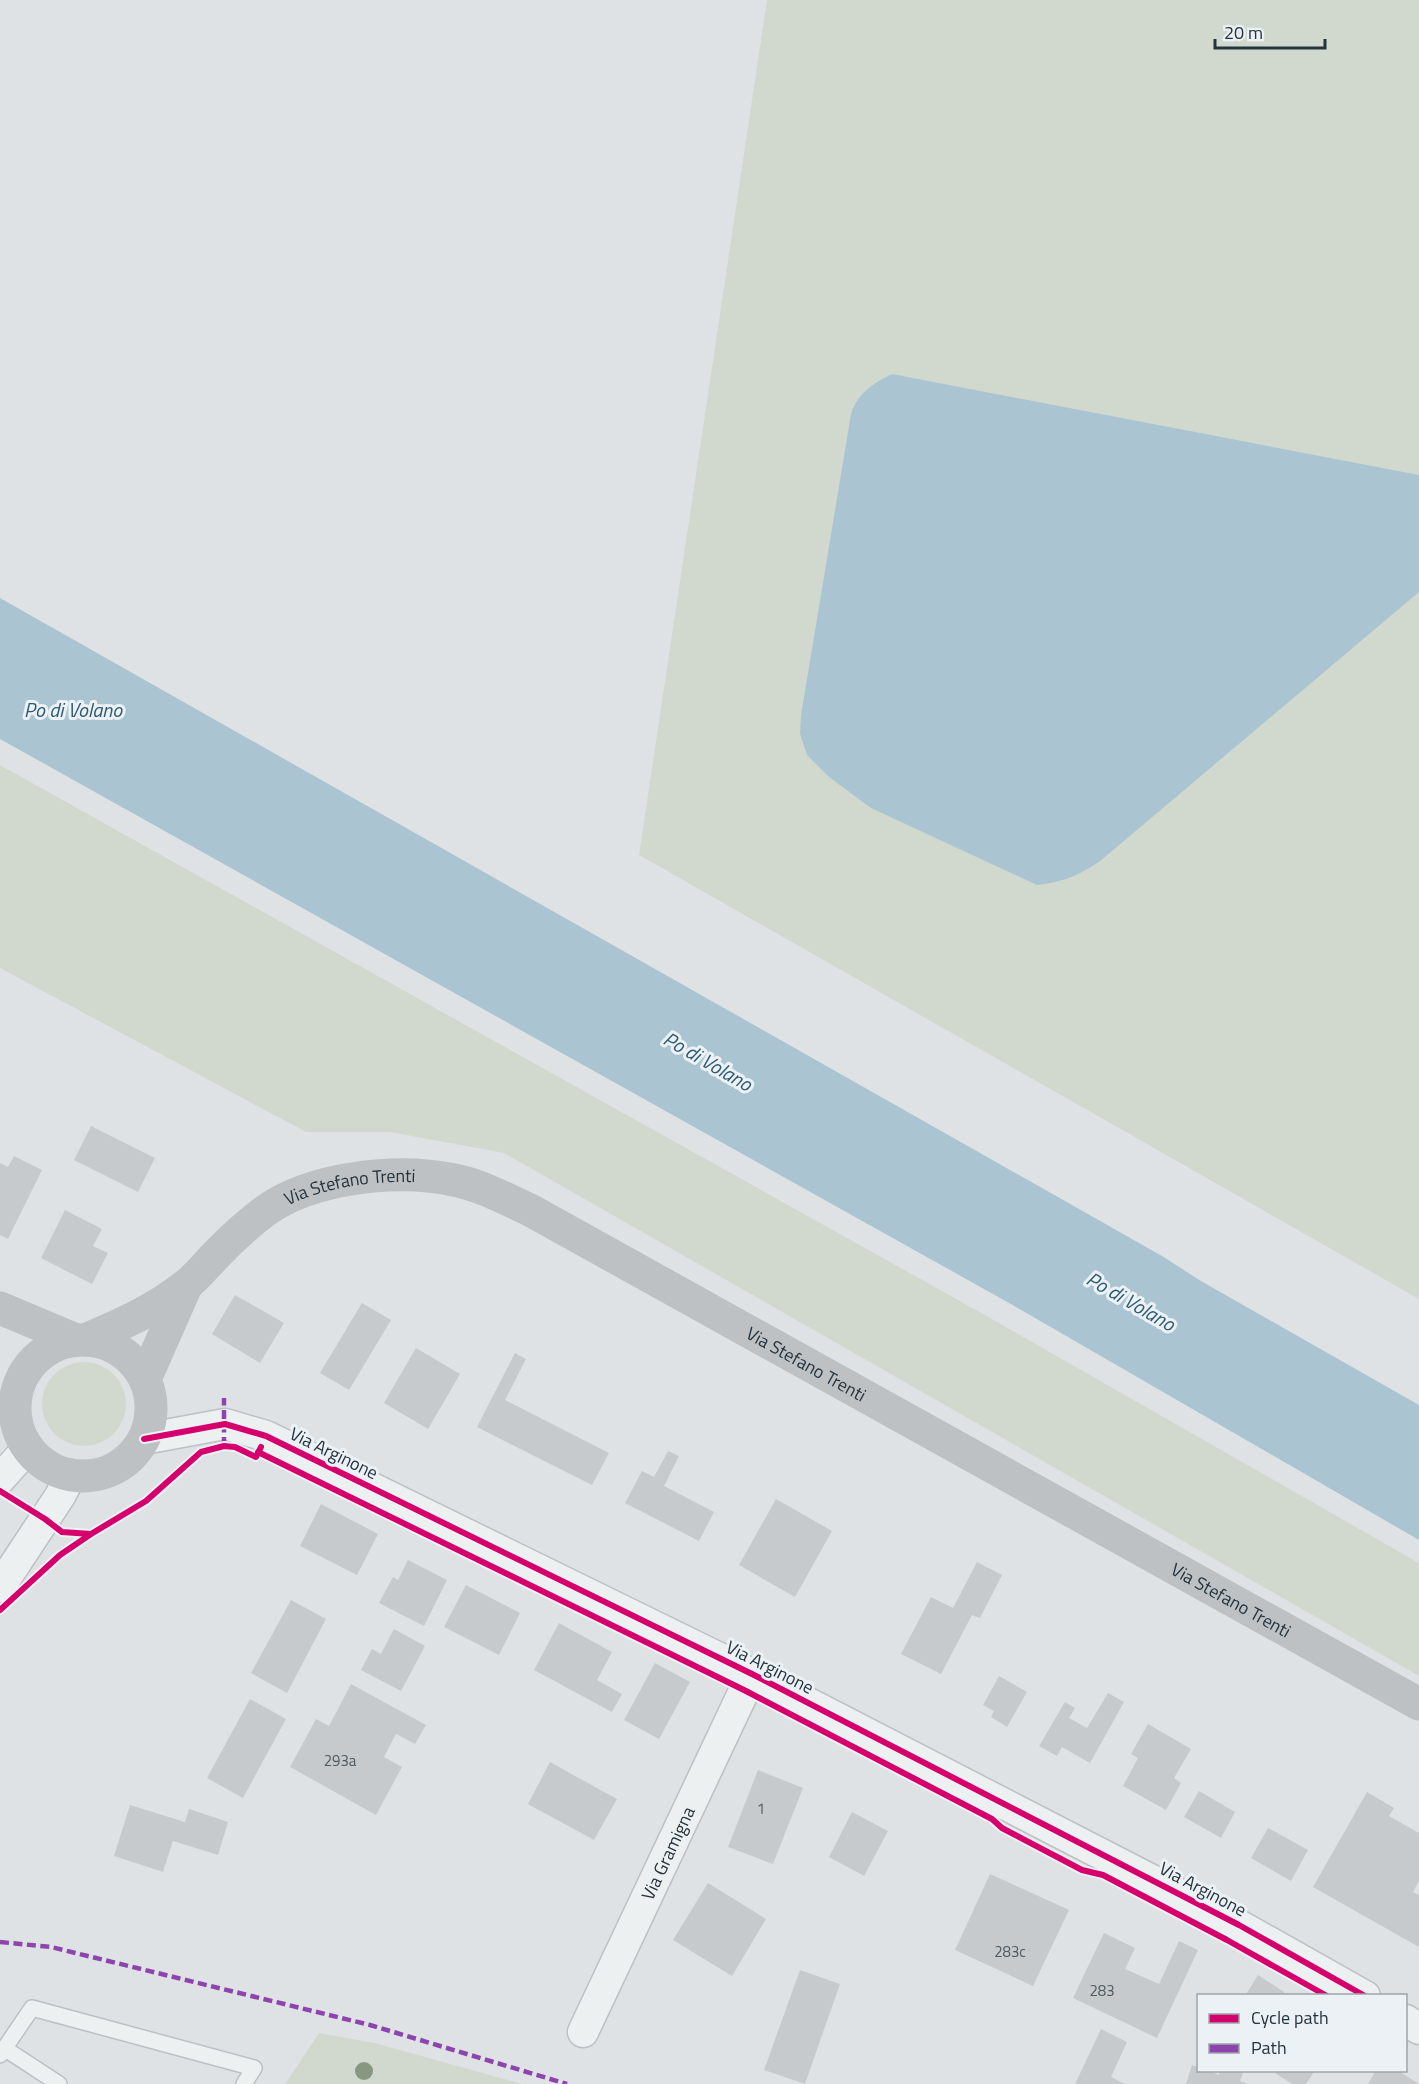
<svg xmlns="http://www.w3.org/2000/svg" width="1419" height="2084" font-family="'Titillium Web',sans-serif">
  <style>
    .green { fill: #d1d9ce }
    .water { fill: #aac5d1 }
    .building { fill: #c7cacc }
    .lines { fill: none; stroke-linecap: round; stroke-linejoin: round }
    .lane-casing { stroke: #bdc0c2; stroke-width: 18 }
    .street-casing { stroke: #bdc0c2; stroke-width: 33 }
    .lane { stroke: #edf0f1; stroke-width: 15 }
    .street { stroke: #edf0f1; stroke-width: 30 }
    .secondary { stroke: #bdc1c4; stroke-width: 33 }
    .quiet { stroke: #8e44ad; stroke-width: 4.5; stroke-dasharray: 9 4.5; stroke-linecap: butt }
    .cycleway-casing { stroke: #ebf1f4; stroke-width: 10 }
    .cycleway { stroke: #d6006c; stroke-width: 6 }
    .tree { fill: #889782 }
    .labels { text-anchor: middle; dominant-baseline: central; stroke-width: 6; stroke-linejoin: round; paint-order: stroke }
    .number-label { font-size: 15px; fill: #4e5a62 }
    .street-label { font-size: 18px; fill: #25333d; stroke: #ebf1f4 }
    .water-label { font-size: 20px; font-style: italic; fill: #2e5b73; stroke: #ebf1f4 }
  </style>
  <rect width="100%" height="100%" fill="#dfe2e4"/>
  <path class="green" d="M767 0H1419V1299L639 855Z
    M0 765 985 1315 1419 1563V1676L504 1153 390 1132H306L0 968Z
    M42 1404a42 42 0 1 1 84 0a42 42 0 1 1-84 0Z
    M319 2033 375 2043 522 2084H285Z"/>
  <path class="water" d="M892 374 1419 475V592L1099 862C1077 876 1063 882 1037 885L871 808 829 777 807 755 800 734 801 715 851 414C858 393 872 384 892 374Z
    M0 598 1162 1256 1201 1281 1419 1405V1540L1009 1303 0 739Z"/>
  <path class="building" d="M91 1126 155 1158 138 1192 74 1160Z
    M14 1156 42 1170 8 1239 0 1235V1163L8 1167Z
    M65 1210 102 1229 93 1246 108 1253 92 1284 41 1258Z
    M235 1295 284 1323 260 1363 212 1334Z
    M362 1303 391 1320 349 1390 320 1373Z
    M416 1348 460 1374 428 1429 384 1403Z
    M515 1353 526 1359 505 1400 609 1453 592 1485 477 1427Z
    M668 1451 679 1456 664 1486 714 1512 699 1541 625 1503 642 1471 654 1477Z
    M776 1499 832 1531 795 1597 739 1565Z
    M321 1504 378 1534 357 1575 300 1546Z
    M408 1560 447 1580 424 1626 379 1603 393 1577 398 1580Z
    M977 1562 1002 1575 980 1618 972 1615 941 1674 901 1654 931 1597 953 1608Z
    M466 1585 520 1613 499 1655 444 1627Z
    M291 1600 326 1619 287 1693 251 1673Z
    M559 1623 612 1652 597 1680 622 1694 612 1712 534 1670Z
    M394 1629 425 1646 401 1691 361 1670 372 1649 381 1654Z
    M655 1663 690 1682 659 1739 624 1720Z
    M999 1676 1027 1692 1007 1727 991 1717 994 1711 983 1705Z
    M351 1684 426 1725 415 1744 396 1734 384 1757 402 1767 376 1815 290 1767 316 1719 329 1726Z
    M1108 1693 1124 1702 1090 1763 1062 1747 1057 1756 1039 1746 1065 1702 1075 1708 1069 1718 1087 1728Z
    M250 1699 286 1719 243 1798 207 1778Z
    M1148 1724 1191 1749 1174 1778 1181 1783 1166 1810 1123 1786 1138 1758 1131 1754Z
    M550 1762 617 1799 594 1840 528 1804Z
    M758 1770 803 1788 773 1864 728 1847Z
    M1199 1791 1235 1812 1221 1838 1184 1817Z
    M1367 1792 1394 1808 1389 1816 1419 1833V1881L1413 1892 1419 1895V1947L1313 1887Z
    M130 1805 185 1822 189 1809 228 1822 218 1855 173 1841 163 1872 114 1856Z
    M852 1812 888 1831 864 1876 829 1857Z
    M1268 1828 1308 1850 1291 1881 1251 1858Z
    M990 1874 1069 1910 1033 1986 955 1950Z
    M708 1883 766 1919 732 1976 673 1940Z
    M1104 1933 1135 1948 1125 1969 1159 1984 1179 1941 1198 1950 1157 2038 1073 1998Z
    M800 1970 840 1984 805 2084 764 2070Z
    M1258 1975 1284 1992 1282 1996H1245Z
    M1101 2029 1127 2042 1111 2077 1125 2084H1075Z
    M1192 2065 1198 2067V2070H1207L1219 2075 1220 2070H1244L1240 2081 1248 2084H1186Z
    M1277 2070H1315L1306 2084H1292L1275 2073Z
    M1376 2070H1397L1419 2084H1368Z"/>
  <g class="lines">
    <defs>
      <path id="lane" d="M4 2048 59 2084
        M0 2055 32 2008 254 2068 244 2084"/>
      <g id="street">
        <path d="M144 1439 225 1424 266 1436 752 1674 1239 1925 1365 1996"/>
        <path d="M0 1479 28 1448"/>
        <path d="M0 1587 60 1496 71 1475"/>
        <path d="M1406 2020 1419 2029"/>
        <path id="s1" d="M583 2032 752 1674"/>
      </g>
    </defs>
    <use href="#lane" class="lane-casing"/>
    <use href="#street" class="street-casing"/>
    <use href="#lane" class="lane"/>
    <use href="#street" class="street"/>
    <g class="secondary">
      <path d="M0 1308 76 1340"/>
      <circle cx="83" cy="1408" r="68"/>
      <path id="s2" d="M85 1340C120 1325 155 1310 185 1286 197 1277 207 1264 217 1254 232 1238 248 1224 265 1211 312 1177 398 1168 454 1180 480 1185 506 1199 530 1210L1419 1704"/>
      <path d="M145 1379 186 1286"/>
    </g>
    <path class="quiet" d="M224 1446V1398
      M0 1942 51 1947 370 2025 567 2084"/>
    <defs>
      <path id="cycleway" d="M144 1439 225 1424 266 1436 752 1674 1239 1925 1365 1996
        M258 1452 744 1690 992 1819 1002 1828 1082 1870 1103 1875 1227 1940 1327 1996
        M0 1491 45 1519 62 1532 91 1534 146 1501 201 1452 224 1446 235 1447 256 1457 261 1447
        M0 1610 60 1555 91 1534"/>
    </defs>
    <use href="#cycleway" class="cycleway-casing"/>
    <use href="#cycleway" class="cycleway"/>
  </g>
  <circle class="tree" cx="364" cy="2071" r="9"/>
  <g class="labels">
    <g class="number-label">
      <text x="340" y="1760">293a</text>
      <text x="761" y="1808">1</text>
      <text x="1010" y="1951">283c</text>
      <text x="1102" y="1990">283</text>
    </g>
    <g class="street-label">
      <text stroke="none"><textPath href="#s2" startOffset="314">Via Stefano Trenti</textPath></text>
      <text stroke="none"><textPath href="#s2" startOffset="818">Via Stefano Trenti</textPath></text>
      <text transform="translate(334 1453) rotate(26)">Via Arginone</text>
      <text stroke="none"><textPath href="#s2" startOffset="1304">Via Stefano Trenti</textPath></text>
      <text transform="translate(770 1667) rotate(27)">Via Arginone</text>
      <text stroke="none"><textPath href="#s1" startOffset="198">Via Gramigna</textPath></text>
      <text transform="translate(1203 1889) rotate(28)">Via Arginone</text>
    </g>
    <g class="water-label">
      <text x="73" y="709">Po di Volano</text>
      <text transform="translate(708 1061) rotate(30)">Po di Volano</text>
      <text transform="translate(1131 1301) rotate(30)">Po di Volano</text>
    </g>
  </g>
  <rect x="1197" y="1994" width="210" height="78" fill="#ebf1f4" stroke="#9ca5ab" stroke-width="1.5"/>
  <rect x="1209" y="2014" width="30" height="9" fill="#d6006c" stroke="#9ca5ab" stroke-width="1.5"/>
  <text x="1251" y="2024" font-size="18" fill="#25333d">Cycle path</text>
  <rect x="1209" y="2044" width="30" height="9" fill="#8e44ad" stroke="#9ca5ab" stroke-width="1.5"/>
  <text x="1251" y="2054" font-size="18" fill="#25333d">Path</text>
  <path d="M1215 39v9h110v-9" fill="none" stroke="#25333d" stroke-width="3"/>
  <text x="1224" y="39" font-size="18" fill="#25333d" stroke="#ebf1f4" stroke-width="4.5" paint-order="stroke">20 m</text>
</svg>
